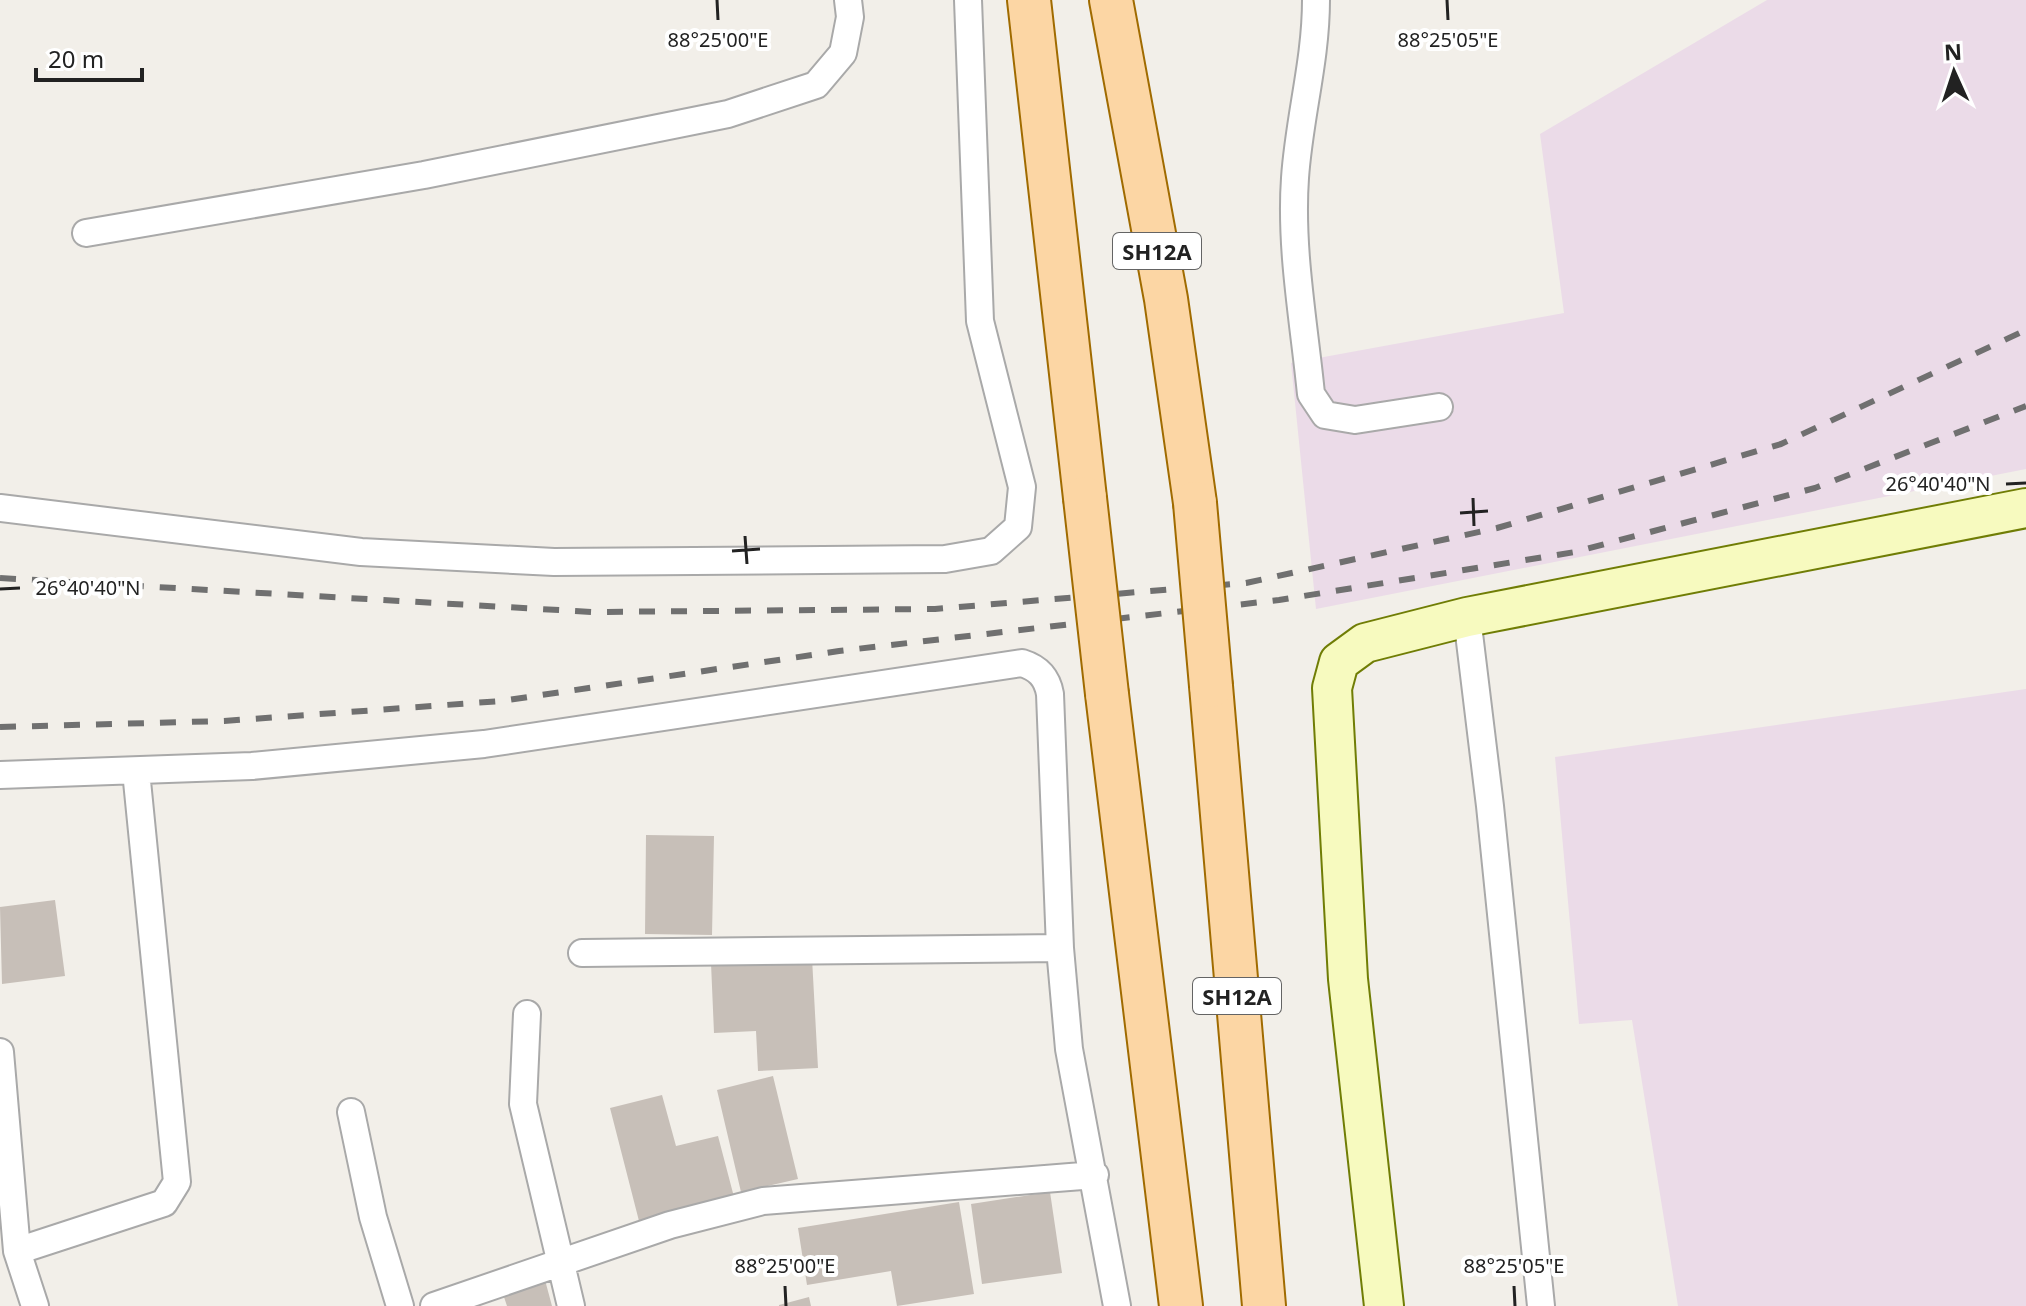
<svg xmlns="http://www.w3.org/2000/svg" width="2026" height="1306" font-family="'Noto Sans',sans-serif">
  <style>
    .industrial { fill: #ebdbe8 }
    .building { fill: #c7bfb8 }
    .lines { fill: none; stroke-linecap: round; stroke-linejoin: round }
    .street-casing { stroke: #a9a9a9; stroke-width: 30 }
    .secondary-casing { stroke: #707d05; stroke-width: 42 }
    .primary-casing { stroke: #a06b00; stroke-width: 46 }
    .street { stroke: #fff; stroke-width: 26 }
    .secondary { stroke: #f7fabf; stroke-width: 38 }
    .primary { stroke: #fcd6a4; stroke-width: 42 }
    .rail { stroke: #707070; stroke-width: 6; stroke-dasharray: 16 16; stroke-linecap: butt }
    .primary-bridge-casing { stroke: #a06b00; stroke-width: 46; stroke-linecap: butt }
    .primary-bridge { stroke: #fcd6a4; stroke-width: 42 }
    .ticks { fill: none; stroke: #222; stroke-width: 3 }
    .labels { text-anchor: middle; dominant-baseline: central; stroke-width: 8; stroke-linejoin: round; paint-order: stroke }
    .shield { fill: #fff; stroke: #646464; stroke-width: 2 }
    .shield-label { font-size: 22px; font-weight: bold; fill: #222 }
    .ticks-label { font-size: 20px; text-anchor: middle; fill: #222; stroke: #fff; stroke-width: 8; stroke-linejoin: round; paint-order: stroke }
  </style>
  <rect width="100%" height="100%" fill="#f2efe9"/>
  <path class="industrial" d="M1767 0H2026V469L1316 609 1291 363 1564 313 1540 134Z
    M2026 689V1306H1678L1632 1020 1579 1024 1555 757Z"/>
  <path class="building" d="M646 835 714 836 712 935 645 934Z
    M55 900 65 976 2 984 0 907Z
    M812 958 818 1068 758 1071 756 1031 714 1033 711 963Z
    M773 1076 798 1179 741 1192 717 1090Z
    M662 1095 676 1146 718 1136 734 1197 639 1221 610 1108Z
    M1050 1192 1062 1273 982 1284 971 1204Z
    M959 1202 974 1294 897 1306 891 1271 807 1285 798 1228Z
    M545 1280 552 1306H507L503 1294Z
    M809 1297 811 1306H779V1305Z"/>
  <g class="lines">
    <defs>
      <path id="street" d="M1316 0C1316 61 1299 118 1295 178 1290 249 1304 323 1311 394L1325 415 1355 420 1439 407
        M86 233 424 175 728 114 816 85 843 53 850 17 848 0
        M0 508 361 552 554 562 945 559 991 551 1018 527 1022 487 980 321 968 0
        M1467 617 1490 806 1541 1306
        M0 775 252 766 484 744 1022 663C1038 668 1047 677 1050 694L1060 948 1069 1049 1117 1306
        M582 953 1060 948
        M527 1014 523 1104 571 1306
        M0 1052 17 1251 35 1306
        M351 1112 373 1217 400 1306
        M17 1251 164 1203 177 1182 136 771
        M434 1306 670 1225 763 1201 1095 1175"/>
      <path id="secondary" d="M1384 1306 1348 979 1332 688 1339 662 1365 643 1467 617 2026 508"/>
      <path id="primary" d="M1029 0 1085 498
        M1111 0 1166 299 1195 503
        M1211 686 1264 1306
        M1107 694 1181 1306"/>
    </defs>
    <use href="#street" class="street-casing"/>
    <use href="#secondary" class="secondary-casing"/>
    <use href="#primary" class="primary-casing"/>
    <use href="#street" class="street"/>
    <use href="#secondary" class="secondary"/>
    <use href="#primary" class="primary"/>
    <path class="rail" d="M0 578 593 612 935 609 1246 583 1497 528 1781 444 2026 330
      M0 727 224 721 501 701 839 651 1279 600 1575 552 1815 488 2026 406"/>
    <defs>
      <path id="primary-bridge" d="M1085 498 1107 694
        M1195 503 1211 686"/>
    </defs>
    <use href="#primary-bridge" class="primary-bridge-casing"/>
    <use href="#primary-bridge" class="primary-bridge"/>
  </g>
  <path class="ticks" d="M717 0 718 20M1447 0 1448 20M2006 484 2026 483M1473 498 1474 526M1460 513 1488 511M745 536 747 564M732 551 760 549M0 589 20 588M785 1286 786 1306M1514 1286 1515 1306"/>
  <g class="labels">
    <g class="shield">
      <rect x="1113" y="233" width="88" height="36" rx="6"/>
      <rect x="1193" y="978" width="88" height="36" rx="6"/>
    </g>
    <g class="shield-label">
      <text x="1157" y="251">SH12A</text>
      <text x="1237" y="996">SH12A</text>
    </g>
  </g>
  <g class="ticks-label">
    <text x="718" y="47">88°25'00"E</text>
    <text x="1448" y="47">88°25'05"E</text>
    <text x="1938" y="491">26°40'40"N</text>
    <text x="88" y="595">26°40'40"N</text>
    <text x="785" y="1273">88°25'00"E</text>
    <text x="1514" y="1273">88°25'05"E</text>
  </g>
  <g transform="translate(1954 72) rotate(357)" stroke="#ffffff" stroke-width="6" paint-order="stroke">
  <path d="M0-6L14 30L0 20L-14 30Z" fill="#222222"/>
  <text y="-12" font-size="22" font-weight="bold" text-anchor="middle" fill="#222222">N</text>
  </g>
  <path d="M36 68v12h106v-12" fill="none" stroke="#222222" stroke-width="4"/>
  <text x="48" y="68" font-size="24" fill="#222222" stroke="#ffffff" stroke-width="6" paint-order="stroke">20 m</text>
</svg>
